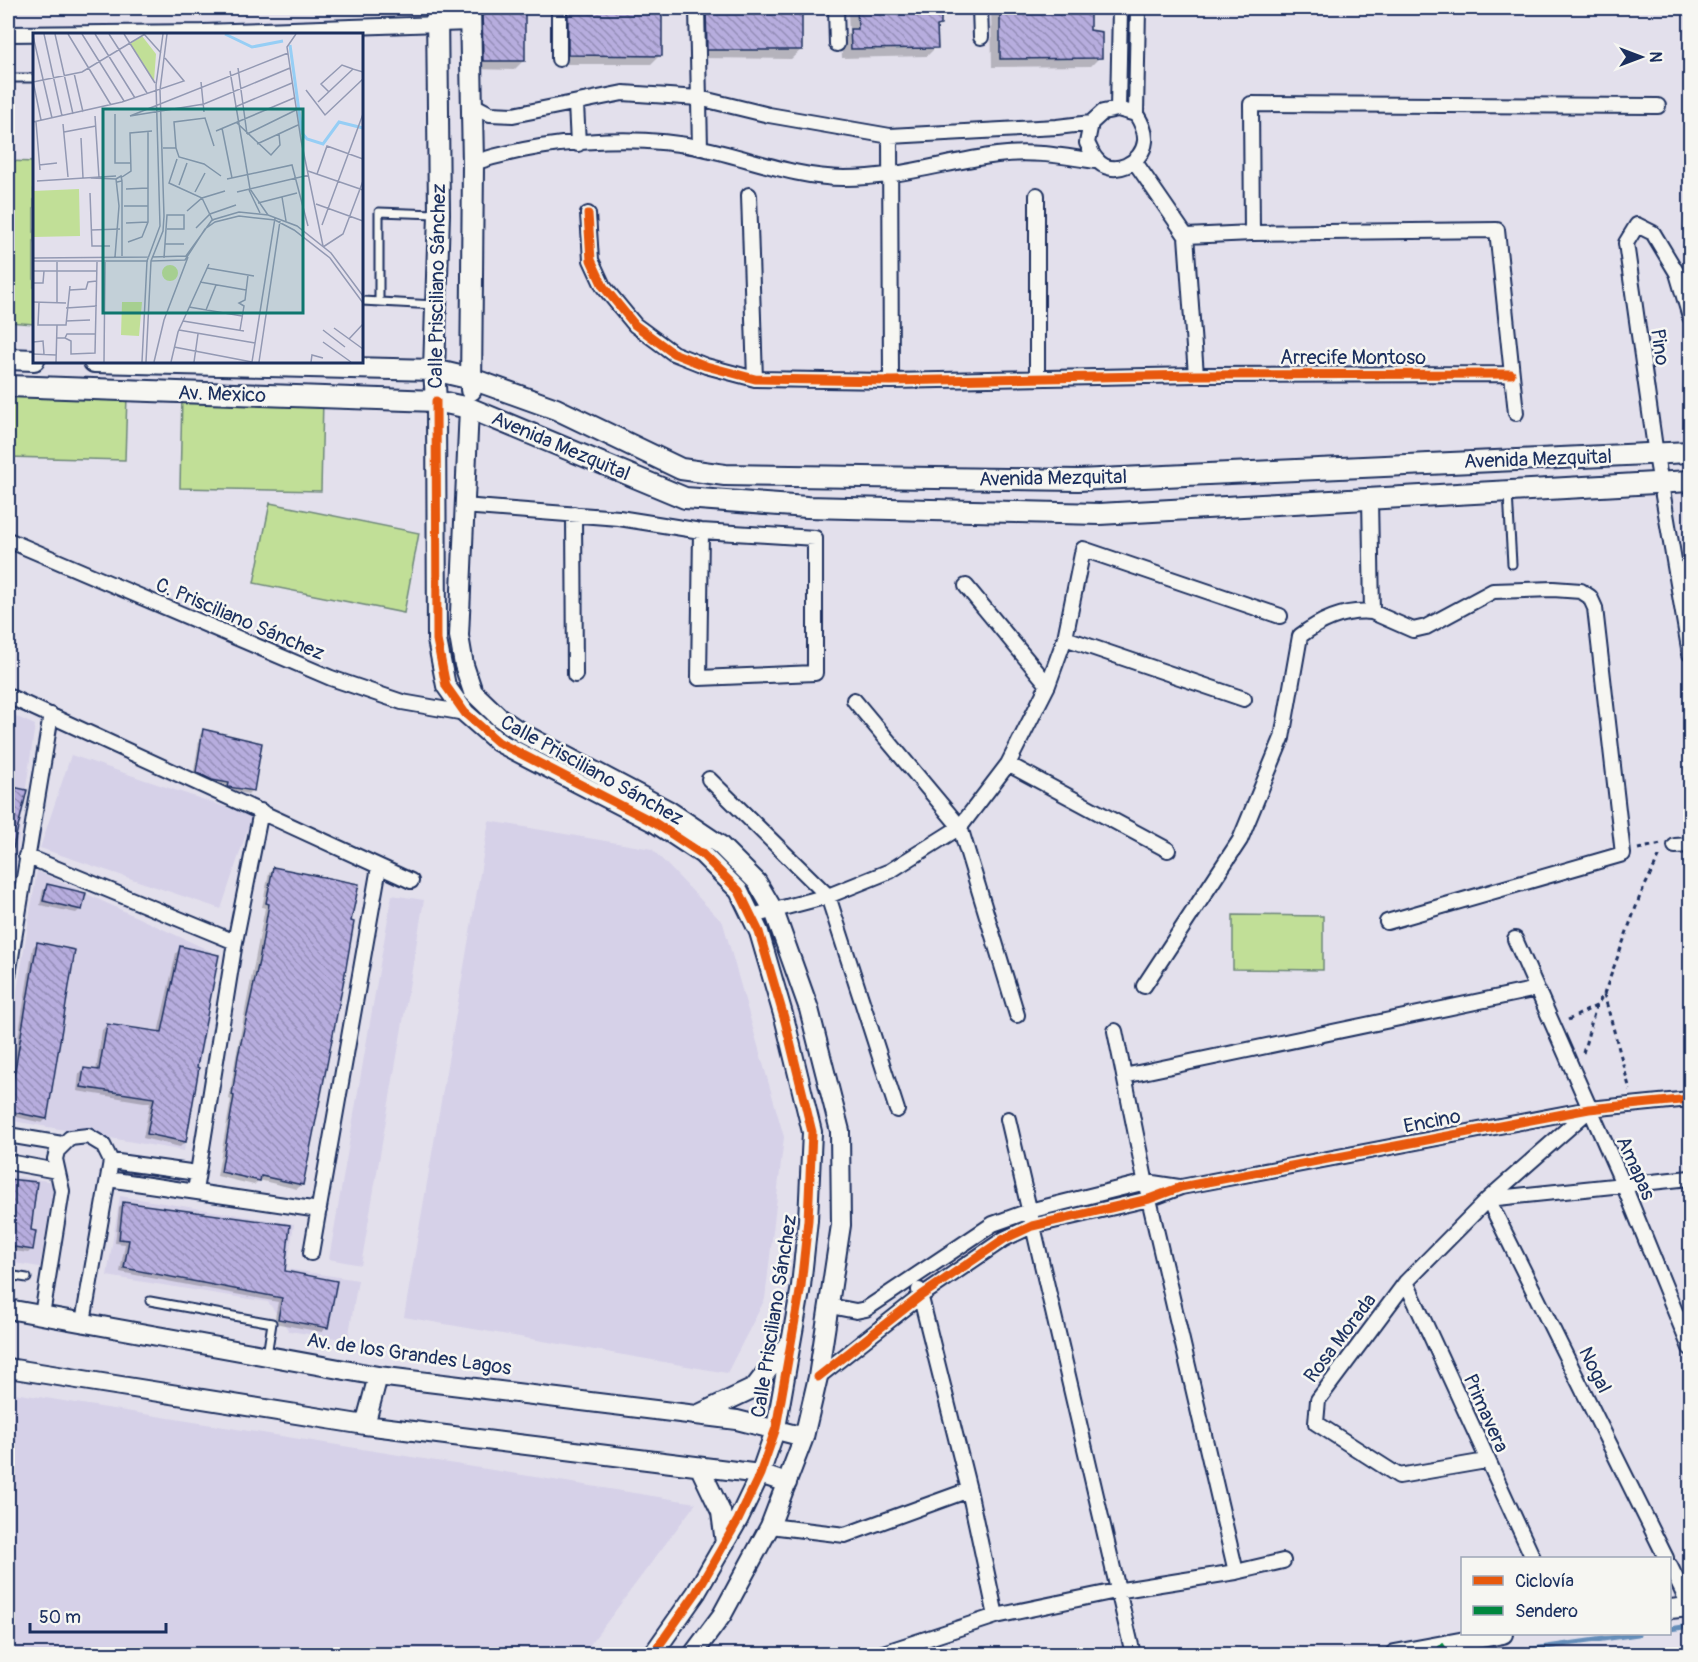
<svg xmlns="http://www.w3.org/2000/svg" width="1698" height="1662" font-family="Pangolin,sans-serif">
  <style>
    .built { fill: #d6d1e8 }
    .grass { fill: #c1df97; stroke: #6e877a; stroke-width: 1.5 }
    .shadow { fill: #0003 }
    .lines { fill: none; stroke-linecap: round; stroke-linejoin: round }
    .stream { stroke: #658eb9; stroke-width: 5 }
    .building { fill: url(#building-back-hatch); stroke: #1b2f5e; stroke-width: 1.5 }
    .service-casing { stroke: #1b2f5e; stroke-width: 11 }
    .minor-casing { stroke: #1b2f5e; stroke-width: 18 }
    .tertiary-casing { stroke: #1b2f5e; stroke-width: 22 }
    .secondary-casing { stroke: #1b2f5e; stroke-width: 24 }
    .path { stroke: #1b2f5e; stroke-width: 3; stroke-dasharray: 4.5 4.5; stroke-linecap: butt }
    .service { stroke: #f6f6f2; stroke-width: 7 }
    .minor { stroke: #f6f6f2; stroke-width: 14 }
    .tertiary { stroke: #f6f6f2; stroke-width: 18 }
    .secondary { stroke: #f6f6f2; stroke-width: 20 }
    .quiet { stroke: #00873e; stroke-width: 8; stroke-dasharray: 15 8; stroke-linecap: butt }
    .cycleway-casing { stroke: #f6f6f2; stroke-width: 13 }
    .cycleway { stroke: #e8590c; stroke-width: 9 }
    .labels { text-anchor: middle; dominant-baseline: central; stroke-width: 5; stroke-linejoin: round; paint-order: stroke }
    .street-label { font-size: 20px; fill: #1b2f5e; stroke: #f6f6f2 }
    .inset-river { fill: none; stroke: #96cef5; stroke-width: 3 }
    .inset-road { fill: none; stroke: #9399b3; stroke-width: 1.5 }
    .view { fill: #0f766e; fill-opacity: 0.15; stroke: #0f766e; stroke-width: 3 }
    .inset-edge { fill: none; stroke: #1b2f5e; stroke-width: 3 }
  </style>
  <defs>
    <pattern id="building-back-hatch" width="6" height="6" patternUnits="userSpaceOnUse" patternTransform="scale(1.5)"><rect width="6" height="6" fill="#b7adde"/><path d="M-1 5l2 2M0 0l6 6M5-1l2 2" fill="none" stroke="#948db7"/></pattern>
  </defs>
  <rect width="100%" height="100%" fill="#e3e0ec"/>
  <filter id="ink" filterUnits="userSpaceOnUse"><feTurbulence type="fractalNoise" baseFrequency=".0167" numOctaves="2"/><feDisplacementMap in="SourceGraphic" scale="12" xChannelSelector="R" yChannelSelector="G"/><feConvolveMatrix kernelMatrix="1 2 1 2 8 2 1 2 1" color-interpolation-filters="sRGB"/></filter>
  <g filter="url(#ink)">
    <path class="built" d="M8 713 35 725 8 913Z
      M71 755 252 816 221 909 40 848Z
      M489 821 652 849 723 923 784 1137 765 1299 727 1373 404 1317Z
      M37 871 219 955 184 1151 8 1120V1046Z
      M392 895 424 900 361 1265 329 1259Z
      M8 1175 54 1182 40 1267 8 1262Z
      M120 1196 294 1224 287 1269 358 1280 348 1340 289 1331 268 1302 107 1276Z
      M8 1392 696 1503 583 1654H8Z"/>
    <path class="grass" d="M8 161 34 162V324L8 322Z
      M8 392 127 395 125 460 8 457Z
      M182 395 323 398 321 491 180 488Z
      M270 503 419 533 404 613 254 583Z
      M1233 915 1323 916V970L1233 969Z"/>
    <path class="shadow" d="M471 8H524L523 61 514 70 474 69Z
      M559 8H660V55L651 64H559Z
      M698 8H801V50L791 59 698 58Z
      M836 8H939L936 47 927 56 842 58 841 40 849 33 848 10H836Z
      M991 8H1089V31L1100 57 1091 66 992 67Z
      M204 730 252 790 248 794 225 790V787L207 783 193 777 200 735Z
      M8 787 25 791 8 886Z
      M274 869 302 1184 297 1189 259 1180 254 1185 217 1176 231 1100 229 1099 235 1062 265 908 262 907 269 873Z
      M47 886 81 909 76 913 40 905 43 890Z
      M8 889H10L8 909Z
      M37 943 74 952 46 1119 42 1123 8 1115V1098L33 947Z
      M181 948 195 1069 185 1142 180 1147 143 1138 150 1103 77 1091 79 1074 84 1069 96 1071 102 1030 107 1025 158 1033 176 953Z
      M8 1179 35 1183 30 1232 31 1250 28 1253 8 1250Z
      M124 1203 283 1272 326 1328 322 1332 274 1323 278 1302 120 1272 125 1244 115 1243 119 1208Z"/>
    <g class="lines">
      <path class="stream" d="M1670 1629 1690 1626
        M1498 1654 1638 1634"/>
    </g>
    <path class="building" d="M482 8H525V61H483Z
      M568 8H662V56L568 55Z
      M706 8H802V50H707Z
      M857 8H941V25L937 26 938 48 851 49 850 29H858Z
      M1000 8H1090V30L1102 32V58L1000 59Z
      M203 729 262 743 254 791 228 787 229 783 212 780 196 772Z
      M8 786 27 790 13 848 8 847Z
      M273 867 359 884 351 921 354 922 344 979 303 1185 261 1176 260 1181 221 1172 234 1096 232 1095 238 1056 259 961 269 904 266 903Z
      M47 884 86 893 82 910 43 901Z
      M37 942 75 950 47 1119 8 1111Z
      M180 946 219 955 197 1067 199 1068 186 1142 147 1134 154 1098 81 1087 84 1068 99 1070 107 1024 162 1032Z
      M8 1179 37 1182 31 1230 36 1231 33 1250 8 1246Z
      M123 1202 290 1225 285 1271 337 1281 328 1328 278 1319 282 1298 124 1268 129 1240 119 1239Z"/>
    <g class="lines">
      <defs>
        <path id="service" d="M8 78H34
          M362 301 435 305
          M379 302V212L436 214
          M1508 493 1512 564
          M8 1275 27 1278
          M150 1301 272 1323 267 1355"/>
        <path id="minor" d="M559 8V59
          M697 8 700 148
          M836 8 837 44
          M980 8 981 37
          M8 34 202 32 470 23
          M471 104 490 114 513 115 623 93 699 98 769 115 890 136 1057 127 1091 123 1103 112 1118 109 1136 114C1141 122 1146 131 1145 141 1143 163 1112 179 1096 159 1092 155 1090 148 1087 143L1091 123
          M576 104 578 144
          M1118 109 1120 8
          M1136 114 1138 8
          M890 136 891 381
          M1135 162 1186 236 1252 233 1497 230 1516 413
          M473 163C540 141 633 133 702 148 749 158 796 178 844 178 898 178 945 162 997 155 1030 150 1063 156 1096 161
          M749 195 755 379
          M1037 195V378
          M588 214 591 260 603 286 635 325 673 353 706 366 755 379 891 381 1196 375 1511 374
          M1252 233 1251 104 1658 106
          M1186 236 1196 375
          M1690 317 1677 273 1653 233 1637 225 1626 243 1656 455 1690 654
          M463 506 619 518 701 531 815 538V673L699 678 701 531
          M574 514 575 675
          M8 540 331 678 402 702 465 713
          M966 586 1048 685
          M1372 612 1413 630 1426 627 1493 591 1553 589 1581 591 1590 597 1595 608 1623 854 1387 922
          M1065 638 1244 699
          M8 696 411 881
          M854 700 960 827 1017 1015
          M1008 764 1168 850
          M709 779 828 896 897 1110
          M1675 846 1690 845
          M26 856 235 942
          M752 916 828 896 890 871 960 827 1008 764 1048 685 1065 638 1083 549 1280 616
          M1515 939 1624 1186 1690 1348
          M8 975 51 715
          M1144 986 1240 840 1282 738 1300 636C1321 620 1345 609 1372 612L1370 498
          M1124 1076 1537 989
          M1008 1119 1133 1654
          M8 1135 62 1144
          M111 1161 197 1173
          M8 1162 57 1171
          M108 1179 319 1210
          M195 1191 235 942 261 811
          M1488 1199 1666 1558
          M1488 1199 1690 1178
          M311 1253 379 867
          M1406 1282 1533 1558
          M919 1290 969 1490 996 1616
          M830 1306 856 1311 866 1309 993 1224 1029 1211 1146 1182 1179 1187
          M42 1315 62 1191 55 1159 57 1151 70 1138 88 1136 103 1145 111 1161 83 1322
          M818 1377 922 1295 1004 1239 1032 1226 1149 1199 1181 1187 1589 1109 1690 1099
          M1486 1461 1399 1476 1316 1423 1318 1400 1406 1282 1488 1199 1588 1111
          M770 1526 845 1535 969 1490
          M1670 1566 1690 1607
          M1236 1572 1283 1561
          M880 1654 996 1616 1116 1591 1236 1572 1149 1199 1115 1031"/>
        <path id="tertiary" d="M436 401 437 640 446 686 465 713 498 742 655 823 702 854 739 891 759 932 785 1021 812 1132 808 1220 801 1286 776 1428 760 1474 738 1520 696 1593 653 1654
          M469 408 459 636 464 665 473 692 499 717 522 733 668 810 720 845 757 882 774 911 809 1009 840 1131 841 1225 818 1377 804 1437 770 1526 722 1615 693 1654
          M8 1309 378 1376 737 1420 804 1437
          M8 1368 365 1425 760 1474 787 1483
          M697 1415 754 1388 788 1344
          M365 1425 378 1376
          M700 1468 721 1512 725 1543
          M1670 1609 1690 1607
          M1395 1654 1503 1634"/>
        <path id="secondary" d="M470 8 473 163 471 390
          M8 359 34 360
          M94 362 434 370 472 379 556 409 681 469 725 475 1078 480 1690 452
          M8 386 436 401 469 408 685 498 807 507 1099 514 1690 481
          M436 401 434 370 439 214 437 8"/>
      </defs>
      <use href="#service" class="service-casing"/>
      <use href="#minor" class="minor-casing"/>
      <use href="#tertiary" class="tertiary-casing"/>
      <use href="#secondary" class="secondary-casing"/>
      <path class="path" d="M1638 849 1661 844
        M1604 994 1630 1090
        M1568 1020 1596 1006
        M1583 1053 1596 1006 1604 994 1640 896 1661 853"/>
      <use href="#service" class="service"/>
      <use href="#minor" class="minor"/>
      <use href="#tertiary" class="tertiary"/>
      <use href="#secondary" class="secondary"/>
      <path class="quiet" d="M1440 1645 1446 1654"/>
      <defs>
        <path id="cycleway" d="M588 214 591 260 603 286 635 325 673 353 706 366 755 379 891 381 1196 375 1511 374
          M436 401 437 640 446 686 465 713 498 742 655 823 702 854 739 891 759 932 785 1021 812 1132 808 1220 801 1286 776 1428 760 1474 738 1520 696 1593 653 1654
          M818 1377 922 1295 1004 1239 1032 1226 1149 1199 1181 1187 1589 1109 1690 1099"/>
      </defs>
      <use href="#cycleway" class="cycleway-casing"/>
      <use href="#cycleway" class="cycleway"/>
    </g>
  </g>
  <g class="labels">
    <g class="street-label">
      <text transform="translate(437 286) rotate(-89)">Calle Prisciliano Sánchez</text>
      <text transform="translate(1660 347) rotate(82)">Pino</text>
      <text x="1353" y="357">Arrecife Montoso</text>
      <text transform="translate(222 394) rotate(2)">Av. Mexico</text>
      <text transform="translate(561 446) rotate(23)">Avenida Mezquital</text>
      <text transform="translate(1538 459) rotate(-2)">Avenida Mezquital</text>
      <text transform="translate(1053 478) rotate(-1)">Avenida Mezquital</text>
      <text transform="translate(240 619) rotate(23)">C. Prisciliano Sánchez</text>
      <text transform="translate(592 770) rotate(29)">Calle Prisciliano Sánchez</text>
      <text transform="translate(1432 1121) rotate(-11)">Encino</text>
      <text transform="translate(1636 1168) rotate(66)">Amapas</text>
      <text transform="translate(774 1316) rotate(-81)">Calle Prisciliano Sánchez</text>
      <text transform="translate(1340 1338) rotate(-53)">Rosa Morada</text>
      <text transform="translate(409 1354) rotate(8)">Av. de los Grandes Lagos</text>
      <text transform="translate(1595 1370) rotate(64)">Nogal</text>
      <text transform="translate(1486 1413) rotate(66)">Primavera</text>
    </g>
  </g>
  <g transform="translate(33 33)">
    <rect width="330" height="330" fill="#e3e0ec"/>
    <path d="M129 240a8 8 0 1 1 16 0a8 8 0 1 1-16 0ZM89 269H109L106 303 88 302Z" fill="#c1df97"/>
    <path d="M109 3 123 21 121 48 97 11ZM46 156 47 203 0 204V158Z" fill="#c1df97"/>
    <path class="inset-river" d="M192 1 219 14 250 8M257 12 269 100 274 106 290 111 306 89 330 95"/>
    <path class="inset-road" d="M11 1 29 83M22 1 40 81M35 1 78 72M49 1 91 68M62 1 102 65M76 1 114 60M91 1 122 50M111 1 128 20M263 1 254 14 268 107 290 213M0 3 19 85M205 35 214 101M197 38 217 156 235 182M41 40 50 79M0 48 8 87M0 49 49 39 112 1M168 49 171 79M273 57 292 82 330 46M296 59 288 51 309 32 320 36M285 69 320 36 330 39M202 74 259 50M82 81V130H98M62 83 66 145M97 83 255 20M97 83 171 71 257 35M0 89 89 69 151 48 132 25M3 89 7 137M204 90 238 122 247 112 246 101M30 91 35 144M189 95 199 145M183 98 261 65M31 99 63 93M214 101 263 77M48 105 50 145M224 111 265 92M130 115H143L146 124 171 131 188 143M143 115 141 89 172 85 181 113M144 126 136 150 169 165 180 188M6 132 24 130M275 138 330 157M284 141 294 113 330 126M89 144 98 138 97 100 119 98M58 145 83 146M194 146 259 132 275 193M4 148 83 143M89 148V223M146 152 154 130M93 156 115 155M216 157 227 180M162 159 172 140M204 159 276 142M57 160 59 213H77M249 164 253 188M225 170 264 160M283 171 330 188M91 173H115M154 178 169 165 192 158M93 190 115 189M289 192 330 81M163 195 177 181 203 172M58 197 87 196M95 209 109 204 115 189V98M132 211H151M290 214 310 201 330 148M82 224 86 173 83 146 88 143 89 148 84 149M119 224 153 223 179 187 206 179 235 182 264 193 298 220 330 263M0 225 116 224M131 225 134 182H151V196H134M0 228H115M118 228 152 227 172 196 182 189 206 183 242 187 261 197 297 225 330 270M24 229V270M174 235 221 243M0 238H64M167 249 213 257M0 250H10L11 238M37 257 53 256 55 249 64 248M0 269 33 270M6 270 5 292H33L37 253M156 274 209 283M33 275 64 273M173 277 183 252M33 288 57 287M150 288 211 298M301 295 330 316M146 297 222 310M207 297 211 273 206 270 212 267 215 242M290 297 312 314M24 305H32L34 301H63M32 305 38 308V321L62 320 64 229M316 306 330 291M0 309 10 308 11 321M290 309 318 329M141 314 219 329M0 321 23 322M23 329 24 292M71 329 72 229M109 329 114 228 127 193 123 52 130 1M113 329 118 228 130 198 131 183 127 57 134 1M121 329 131 287 155 224M138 329 145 299 176 231M161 329 165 301M219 329 242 185M226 329 247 188M278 329 279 322 290 325"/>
    <path class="view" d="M70 76H270V280H70Z"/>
    <rect width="330" height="330" class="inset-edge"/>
  </g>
  <rect width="1698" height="1662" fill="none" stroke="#f6f6f2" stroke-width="30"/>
  <rect x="15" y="15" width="1668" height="1632" fill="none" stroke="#1b2f5e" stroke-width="2" filter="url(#ink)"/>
  <rect x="1461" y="1557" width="210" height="78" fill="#f6f6f2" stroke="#9ea6b7" stroke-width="1.5"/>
  <rect x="1473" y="1576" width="30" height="9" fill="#e8590c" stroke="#9ea6b7" stroke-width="1.5"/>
  <text x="1515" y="1587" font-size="18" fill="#1b2f5e">Ciclovía</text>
  <rect x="1473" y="1606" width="30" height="9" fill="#00873e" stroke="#9ea6b7" stroke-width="1.5"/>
  <text x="1515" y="1617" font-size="18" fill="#1b2f5e">Sendero</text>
  <g transform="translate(1641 57) rotate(90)" stroke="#f6f6f2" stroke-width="4.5" paint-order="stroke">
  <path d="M0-4.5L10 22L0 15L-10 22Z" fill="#1b2f5e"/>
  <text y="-9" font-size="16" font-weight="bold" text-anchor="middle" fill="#1b2f5e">N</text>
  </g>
  <path d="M30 1623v9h136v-9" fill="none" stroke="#1b2f5e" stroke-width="3"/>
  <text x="39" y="1623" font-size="18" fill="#1b2f5e" stroke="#f6f6f2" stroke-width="4.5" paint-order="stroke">50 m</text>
</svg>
